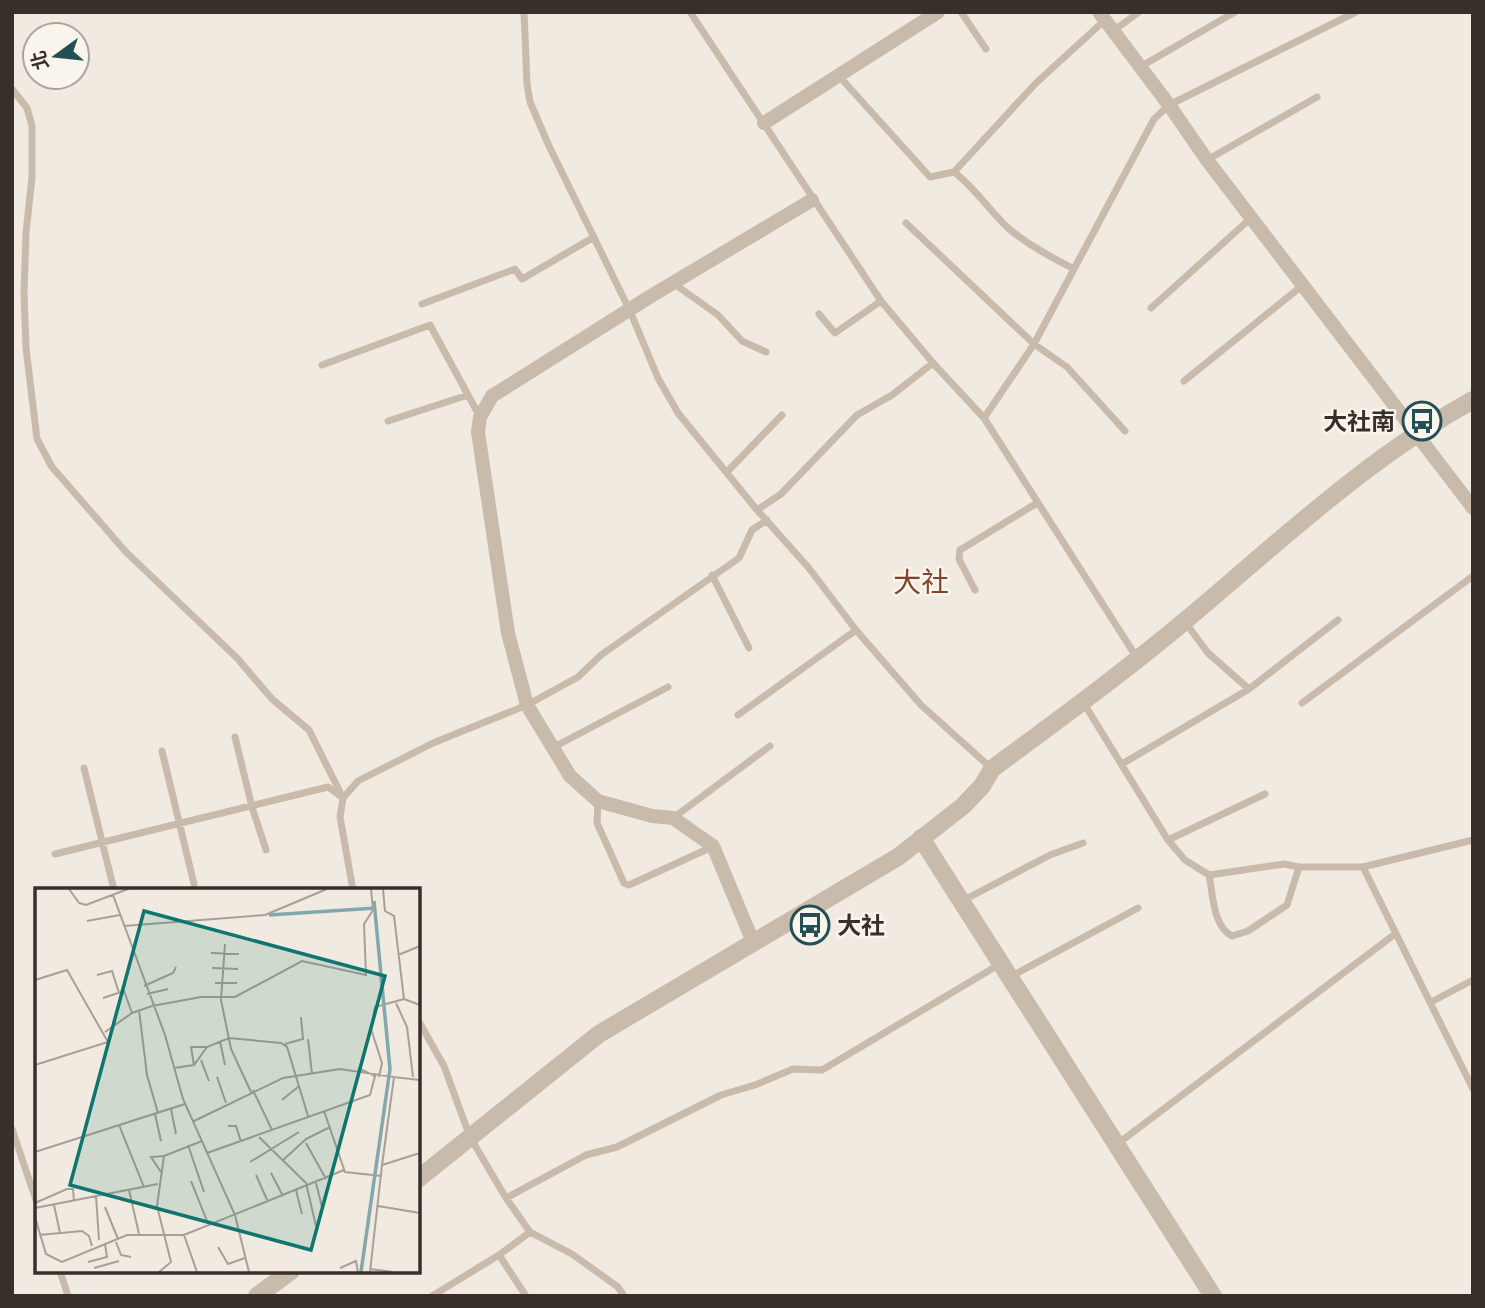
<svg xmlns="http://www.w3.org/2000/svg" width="1485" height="1308" font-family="Poppins,'Noto Sans TC',sans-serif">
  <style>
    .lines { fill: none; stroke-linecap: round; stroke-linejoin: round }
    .service { stroke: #c9bbac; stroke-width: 7 }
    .minor { stroke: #c9bbac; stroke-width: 14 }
    .tertiary { stroke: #c9bbac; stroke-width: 18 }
    .labels { text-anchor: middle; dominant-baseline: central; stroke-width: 5; stroke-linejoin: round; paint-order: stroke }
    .poi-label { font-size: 24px; font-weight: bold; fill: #382f2b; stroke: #f9f4ec; text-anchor: end }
    .quarter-label { font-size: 28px; fill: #814329; stroke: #f9f4ec }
    .inset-river { fill: none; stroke: #81a8ad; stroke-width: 3.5 }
    .inset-road { fill: none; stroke: #a79f98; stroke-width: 2 }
    .view { fill: #0f766e; fill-opacity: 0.15; stroke: #0f766e; stroke-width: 3.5 }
    .inset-edge { fill: none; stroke: #382f2b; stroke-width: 3.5 }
  </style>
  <rect width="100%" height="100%" fill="#f1eae0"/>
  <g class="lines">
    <path class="service" d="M524 12 527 84 530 102 549 146 630 311 658 378 678 413 757 510 808 567 856 630 921 705 991 768
      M690 12 881 301 933 363 984 418 1137 658
      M961 12 986 49
      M1113 31 1139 12
      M1140 67 1235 12
      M838 75 930 177 954 172C975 188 989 210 1008 228 1028 245 1051 257 1074 269
      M12 89 27 108 32 126V177L26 233 24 294 26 348 37 439 52 467 126 552 237 658 272 699 309 730 343 798 340 817 353 890
      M1207 160 1317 97
      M954 172 1036 83 1105 20
      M906 223 1034 344 1067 367 1125 431
      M673 283 718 315 742 341 766 352
      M422 304 515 269 522 279 594 237
      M1151 308 1251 218
      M819 314 835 333 881 301
      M322 365 430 325 480 417
      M1184 381 1303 285
      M984 418 1034 344 1154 119 1169 105 1356 12
      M388 421 468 395
      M727 472 782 415
      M757 510 781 494 857 415 892 395 933 363
      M712 575 749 648
      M975 590 959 559 960 550 1037 503
      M1185 622 1208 653 1249 689
      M1083 702 1168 840 1185 860 1209 875 1284 864 1299 867H1363L1473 840
      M1302 703 1473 576
      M738 715 856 630
      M235 737 252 807 266 850
      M554 747 668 687
      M162 751 194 884
      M1122 764 1249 689 1338 620
      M84 768 114 890
      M598 801 597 823 624 883 629 885 712 847
      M673 818 770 746
      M1168 840 1265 794
      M55 854 328 787 343 798 358 781 433 743 527 705 578 677 601 655 739 558 752 530 767 520
      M1363 867 1473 1089
      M1209 875C1213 895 1213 926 1232 936L1248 931 1287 905 1299 867
      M962 901 1050 855 1083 843
      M1010 977 1138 908
      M1431 1002 1473 980
      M418 1020 444 1066 470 1137 506 1198 530 1232 572 1254 618 1287 624 1296
      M12 1129 37 1203
      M1116 1145 1395 934
      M506 1198 586 1155 617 1147 721 1095 755 1085 793 1069 822 1070 1000 964
      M499 1255 526 1296
      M60 1271 68 1296
      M432 1296 499 1255 530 1232"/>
    <path class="minor" d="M1099 12 1169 105 1207 160 1473 508
      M764 123 938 12
      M753 942 713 846 673 818 652 816 598 801 570 776 527 705 508 633 478 432 480 417 492 396 651 296 812 200"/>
    <path class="tertiary" d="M921 838 1213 1296
      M418 1179 599 1034 898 857 963 806 982 786 992 769C1058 720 1124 672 1186 620 1278 543 1367 458 1473 400
      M257 1296 291 1271"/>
  </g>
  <defs>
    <symbol id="bus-ring" viewBox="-11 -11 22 22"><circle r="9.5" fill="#f9f4ec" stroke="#235056" stroke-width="1.5"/><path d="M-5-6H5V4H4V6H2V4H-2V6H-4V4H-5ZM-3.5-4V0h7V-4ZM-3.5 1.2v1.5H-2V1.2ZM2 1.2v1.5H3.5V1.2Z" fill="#235056"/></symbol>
  </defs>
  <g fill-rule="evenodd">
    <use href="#bus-ring" x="1400" y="399" width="44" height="44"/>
    <use href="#bus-ring" x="788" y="903" width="44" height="44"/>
  </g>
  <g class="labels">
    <g class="poi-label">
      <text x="1395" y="421">大社南</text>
      <text x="837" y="925" text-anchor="start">大社</text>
    </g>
    <g class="quarter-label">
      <text x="921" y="582">大社</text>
    </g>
  </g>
  <g transform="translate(35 888)">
    <rect width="385" height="385" fill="#f1eae0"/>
    <path class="inset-river" d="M234 27 341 20M326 384 355 181 339 13"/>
    <path class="inset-road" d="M34 1 44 15 51 17 93 1M348 1 350 23 359 28 369 111 385 117M78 7 130 147 148 211 200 327 214 384M52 33 85 27M89 38 230 27 292 1M190 56 186 112 196 161 216 204M176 65 204 66M363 67 385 58M177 80 203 81M62 87 77 83 84 105M0 92 32 82 73 154 0 177M180 95H202M109 98 138 85 141 79M112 106 133 101M68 110 89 103 97 125M361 115 372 139 378 189M104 122 112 187 123 225M70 144 97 125 117 118 166 109H200L267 73 331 87 329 36 338 22 336 1M273 151 277 186M185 153 190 177M250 156 268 151 266 129M166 172 174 193M159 177 156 159H172M139 180 159 177 172 159 194 150 246 155 252 159 273 228M182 189 191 215M344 189 347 175 336 141 340 119 369 111M218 202 237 242M247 212 264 198M136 221 141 246M289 223 310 284 347 288M120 226 126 253M159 233 248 190 305 181 359 189M84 237 109 299M193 238H201L206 254M224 249 271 295 281 338M271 255 291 291M153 257 169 304M0 264 150 216M172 265 335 207 340 188 323 180M247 273 271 251 295 239M215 274 264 244M347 277 359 189 385 192M126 284 116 269 129 268M236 285 248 308M221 287 233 314M156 293 174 338M281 295 287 319M94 302 104 346M261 302 267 326M61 308 64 352M0 315 32 301H38L39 313M19 317 25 345M343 318 385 325M70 319 83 351M0 320 123 296M0 329 11 366 27 374 92 347H149L309 282M4 347 47 343 54 348 57 358M149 347 162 384M81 354 86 367 96 369M183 359 193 376 210 370M53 374 72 369 70 356M59 380 84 373M305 380 321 373 323 384M335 381 358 384M124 384 136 374 122 318 129 268 167 253M335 384 347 277 385 265"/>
    <path class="view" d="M109 23 350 88 276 362 35 297Z"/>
    <rect width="385" height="385" class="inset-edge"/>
  </g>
  <rect width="1485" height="1308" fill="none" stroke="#382f2b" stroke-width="28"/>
  <g transform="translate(56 56) rotate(255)"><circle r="33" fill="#f9f4ec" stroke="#aca59f" stroke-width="2"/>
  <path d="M0-5L12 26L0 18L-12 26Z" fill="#235056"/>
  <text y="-10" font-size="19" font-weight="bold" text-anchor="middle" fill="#382f2b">北</text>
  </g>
</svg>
